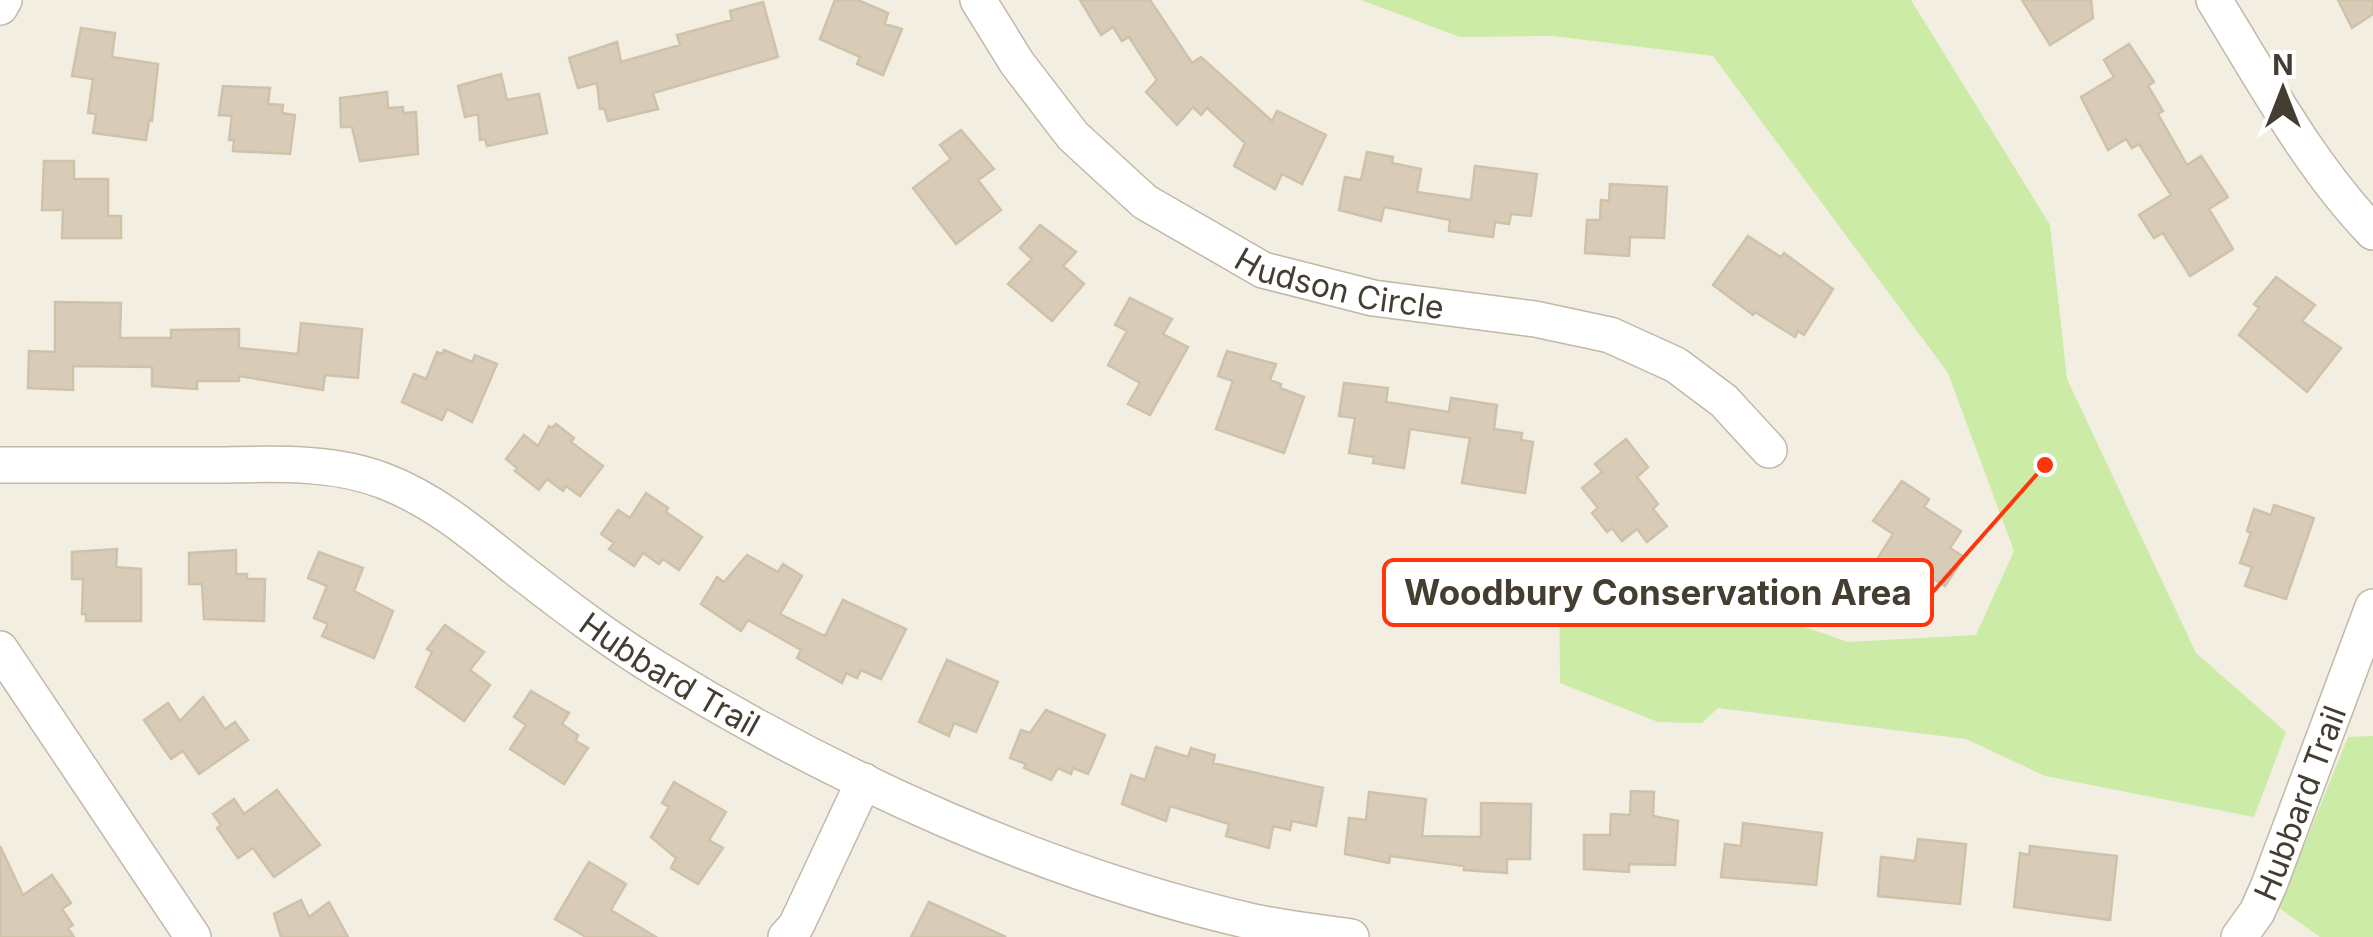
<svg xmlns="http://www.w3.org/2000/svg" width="2373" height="937" font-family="Inter,sans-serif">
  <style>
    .green { fill: #cbeba6 }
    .building { fill: #d8ccb9; stroke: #d0c1a9; stroke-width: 2.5 }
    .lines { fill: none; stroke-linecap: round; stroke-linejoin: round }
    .minor-casing { stroke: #c1b8a7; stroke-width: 38 }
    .minor { stroke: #fff; stroke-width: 35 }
    .labels { text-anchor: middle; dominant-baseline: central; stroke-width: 8; stroke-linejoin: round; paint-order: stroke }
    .street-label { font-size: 32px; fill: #443d32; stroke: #fff }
    .leader { fill: none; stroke: #ff350c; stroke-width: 4 }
    .callout-dot { fill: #ff350c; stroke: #fff; stroke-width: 4 }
    .callout { fill: #fff; stroke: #ff350c; stroke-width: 4 }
    .callout-label { font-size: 35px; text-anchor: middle; font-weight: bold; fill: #443d32 }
  </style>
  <rect width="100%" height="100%" fill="#f2eee1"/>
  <path class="green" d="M1361 0H1911L2050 225 2067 379 2196 653 2286 732 2254 817 2045 776 1966 739 1718 708 1702 723 1658 722 1560 683 1559 570 1665 613 1718 597 1848 642 1976 635 2014 551 1948 373 1713 56 1553 36 1460 37Z
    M2373 736V937H2320L2279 908 2348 737Z"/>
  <path class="building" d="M835 0H858L888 13 885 24 902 29 883 75 857 64 860 57 820 39Z
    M1080 0H1150L1192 63 1201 57 1272 121 1277 111 1326 135 1302 184 1282 174 1275 189 1234 166 1245 143 1207 108 1201 115 1193 107 1177 125 1146 92 1157 80 1129 37 1122 41 1113 27 1101 35Z
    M2022 0H2091L2093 18 2050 45Z
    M2338 0H2373V14L2352 28Z
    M763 2 778 57 653 93 658 109 608 121 604 108 600 109 597 83 578 88 569 58 617 42 621 62 680 45 677 35 732 20 730 11Z
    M81 28 115 33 112 57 158 64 152 121 149 120 146 140 93 133 96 114 88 113 93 79 72 76Z
    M2129 44 2154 82 2148 86 2163 111 2158 114 2187 165 2201 156 2228 197 2209 209 2233 249 2190 276 2163 233 2154 238 2139 215 2171 195 2139 144 2132 148 2126 139 2108 150 2081 97 2114 77 2104 60Z
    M501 74 507 100 539 94 547 133 487 146 485 139 480 140 478 114 465 117 458 86Z
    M223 86 270 88 268 104 283 105 282 113 295 115 290 154 233 151 234 140H229L232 116 219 115Z
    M387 92 388 108 403 107V113L416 112 418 154 360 161 352 127H341L340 98Z
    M961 130 994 169 978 180 1001 210 956 244 913 188 951 159 940 145Z
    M1367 152 1393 157 1392 163 1421 169 1417 192 1471 200 1475 166 1537 174 1531 216 1511 214 1509 224 1495 222 1493 237 1449 231 1450 220 1384 207 1381 221 1339 210 1345 177 1361 180Z
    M44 161H74V179H108V216H121V238H62L63 210H42Z
    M1610 184 1667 187 1664 238 1630 237 1629 256 1585 253 1587 220H1600L1601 200 1609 201Z
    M1040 225 1076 252 1063 266 1084 284 1052 321 1008 284 1032 259 1020 248Z
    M1748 236 1781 257 1784 253 1833 289 1804 335 1798 331 1795 337 1755 312 1753 315 1713 285Z
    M2276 277 2315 305 2302 321 2341 348 2307 392 2239 335 2259 308 2254 304Z
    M1130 298 1172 319 1163 334 1188 347 1150 415 1128 404 1140 383 1108 365 1127 331 1115 325Z
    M55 302 121 303 120 338H171V330L239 329V348L298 354 301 323 362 329 358 378 325 375 323 390 239 376V381H197V389L152 386V367L73 366V390L28 388 29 351 55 352Z
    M444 350 472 362 475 355 497 364 472 422 447 409 442 420 402 402 414 374 426 379 437 352 442 354Z
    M1227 351 1276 364 1270 380 1281 384 1280 388 1304 397 1284 453 1216 429 1233 381 1218 376Z
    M1344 383 1388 388 1386 402 1449 412 1451 398 1497 405 1494 429 1522 433 1521 440 1533 442 1525 493 1462 483 1470 438 1410 429 1404 468 1373 463 1374 457 1349 453 1355 418 1339 416Z
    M556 424 574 438 571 442 603 466 580 496 566 486 563 491 547 479 539 490 515 471 517 468 506 459 524 435 538 446 549 426 552 428Z
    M1626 439 1648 467 1637 477 1658 504 1653 509 1667 526 1647 542 1637 529 1622 541 1612 528 1607 532 1592 513 1598 508 1582 488 1602 472 1595 464Z
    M1902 481 1929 499 1924 507 1961 531 1950 548 1964 557 1945 586 1932 578 1920 597 1873 566 1893 534 1873 521Z
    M646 493 668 508 666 512 702 537 679 570 663 559 659 564 643 553 634 566 609 549 614 543 601 534 618 510 630 518Z
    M2274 505 2314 518 2286 599 2245 586 2252 567 2240 563 2251 533 2247 531 2254 509 2271 515Z
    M117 549 116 567 141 569V621H86V614H82L83 579H72V552Z
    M236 550V574H247V579H265L264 621 204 619 202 584H189V553Z
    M319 552 363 568 354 591 393 611 374 658 322 636 328 624 314 618 327 586 308 578Z
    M747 555 778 572 783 564 802 576 780 614 825 636 843 600 906 629 881 679 861 670 857 678 846 673 842 683 797 658 801 650 748 620 741 631 701 604 717 577 724 582Z
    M445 625 484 652 470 670 490 685 464 721 416 687 432 652 427 649Z
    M947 660 998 682 976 732 954 723 949 736 919 722Z
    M531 691 569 713 562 724 578 735 576 741 588 748 564 784 510 749 526 725 514 717Z
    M203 697 225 729 235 722 248 740 199 774 183 751 171 759 144 720 168 703 180 721Z
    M1046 710 1105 735 1088 774 1073 768 1071 774 1058 768 1051 780 1024 768 1026 764 1010 758 1021 730 1030 733Z
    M1156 747 1188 757 1191 748 1215 755 1213 763 1323 788 1316 826 1292 821 1290 830 1273 826 1269 848 1226 836 1229 824 1170 806 1166 821 1122 804 1131 775 1145 780Z
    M674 782 726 812 709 840 723 848 698 884 671 868 676 858 651 837 669 807 662 803Z
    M277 790 320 845 274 877 253 848 238 858 217 828 221 825 213 814 234 799 244 814Z
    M1631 791 1654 792 1653 816 1678 821 1675 865 1629 864V872L1584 869V835H1610L1611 814 1630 815Z
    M1369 792 1426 799 1422 836 1481 837V803L1531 804 1530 859H1507V873L1464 870V866L1390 856 1389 863 1345 854 1349 818 1366 820Z
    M1743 823 1822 833 1816 885 1721 877 1725 844 1741 846Z
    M1918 839 1966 844 1960 904 1878 896 1881 857 1915 861Z
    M0 846 23 895 52 875 71 903 62 909 73 925 68 928 74 937H0Z
    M2030 846 2117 856 2110 920 2014 907 2020 853 2029 855Z
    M589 862 626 884 611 910 656 937H586L555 919Z
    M301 900 309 917 329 902 348 937H281L274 914Z
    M929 902 1006 937H911Z"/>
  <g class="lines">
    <defs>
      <g id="minor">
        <path id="s1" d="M978 0 1017 63 1073 136 1145 202 1263 270 1373 298 1535 319 1610 335 1676 365 1724 401 1769 450"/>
        <path d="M2214 0C2263 79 2308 164 2373 232"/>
        <path d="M0 7 4 0"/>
        <path id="s2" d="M0 465C68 465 136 465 204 465 263 465 328 459 384 481 434 500 475 535 516 568 561 603 608 639 657 669 838 780 1047 875 1254 922 1286 929 1319 932 1351 937"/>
        <path d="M0 649 193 937"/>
        <path d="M786 937 796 926 864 781"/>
        <path id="s3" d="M2239 937 2257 912 2269 885 2373 607"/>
      </g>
    </defs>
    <use href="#minor" class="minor-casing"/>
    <use href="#minor" class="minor"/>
  </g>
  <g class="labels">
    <g class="street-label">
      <text stroke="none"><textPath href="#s1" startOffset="478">Hudson Circle</textPath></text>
      <text stroke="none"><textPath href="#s2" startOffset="732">Hubbard Trail</textPath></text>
      <text stroke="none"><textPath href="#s3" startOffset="148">Hubbard Trail</textPath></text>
    </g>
  </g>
  <path class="leader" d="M2045 465L1932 593"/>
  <circle class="callout-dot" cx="2045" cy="465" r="10"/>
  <rect class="callout" x="1384" y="560" width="548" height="65" rx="10"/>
  <g class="callout-label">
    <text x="1658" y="605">Woodbury Conservation Area</text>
  </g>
  <g transform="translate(2283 90)" stroke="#ffffff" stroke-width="8" paint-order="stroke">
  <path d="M0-8L18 38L0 25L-18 38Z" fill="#443d32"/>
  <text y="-15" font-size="28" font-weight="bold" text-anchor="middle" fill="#443d32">N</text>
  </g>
</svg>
